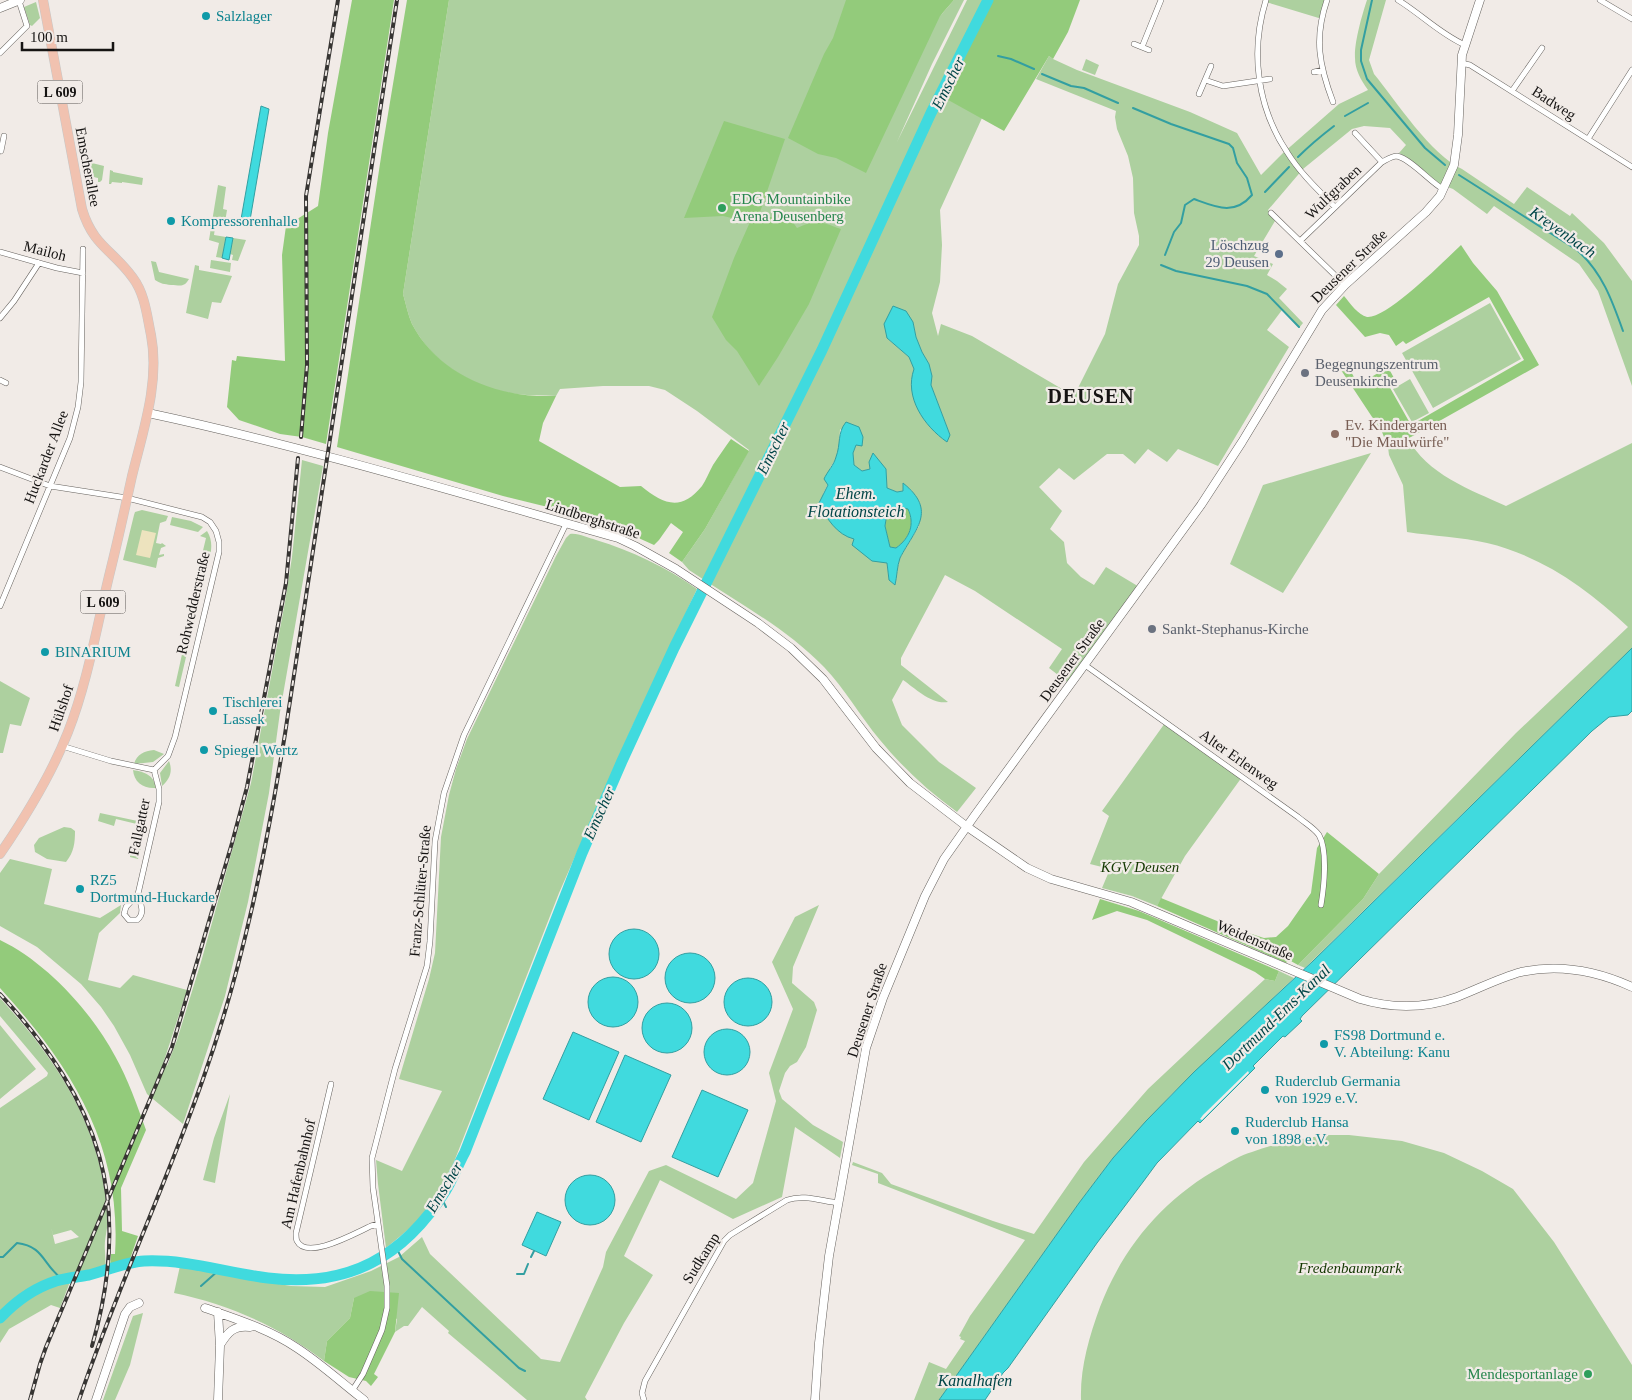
<svg xmlns="http://www.w3.org/2000/svg" width="1632" height="1400" font-family="Georgia,serif">
  <style>
    .green { fill: #add09f; fill-rule: evenodd }
    .forest { fill: #93cb7b }
    .sand { fill: #ede3be }
    .water { fill: #40dade; stroke: #339fa1; fill-rule: evenodd }
    .pier { fill: #f1ebe7 }
    .lines { fill: none; stroke-linecap: round; stroke-linejoin: round }
    .stream { stroke: #339fa1; stroke-width: 2 }
    .river { stroke: #40dade; stroke-width: 11 }
    .street-casing { stroke: #66625e; stroke-width: 6 }
    .secondary-casing { stroke: #66625e; stroke-width: 9 }
    .primary-casing { stroke: #c7c7c6; stroke-width: 10 }
    .street { stroke: #fff; stroke-width: 5 }
    .secondary { stroke: #fff; stroke-width: 8 }
    .primary { stroke: #f1c2b0; stroke-width: 9 }
    .rail-casing { stroke: #373533; stroke-width: 4 }
    .rail { stroke: #f1ebe7; stroke-width: 2; stroke-dasharray: 5.5; stroke-linecap: butt }
    .culture-dot { fill: #0f9aa8; stroke: #f1ebe7; stroke-width: 2 }
    .leisure-dot { fill: #2e9e5b; stroke: #f1ebe7; stroke-width: 2 }
    .service-dot { fill: #5c6f8a; stroke: #f1ebe7; stroke-width: 2 }
    .worship-dot { fill: #6b7280; stroke: #f1ebe7; stroke-width: 2 }
    .education-dot { fill: #8d6e63; stroke: #f1ebe7; stroke-width: 2 }
    .labels { text-anchor: middle; dominant-baseline: central; stroke-width: 4.5; stroke-linejoin: round; paint-order: stroke }
    .shield { fill: #f1ebe7; stroke: #585453; stroke-width: 1 }
    .shield-label { font-size: 14px; font-weight: bold; fill: #161413 }
    .culture-label { font-size: 15px; fill: #0d838f; stroke: #f1ebe7; text-anchor: start }
    .street-label { font-size: 15px; fill: #161413; stroke: #f1ebe7 }
    .leisure-label { font-size: 15px; fill: #27864d; stroke: #f1ebe7; text-anchor: start }
    .service-label { font-size: 15px; fill: #4e5e75; stroke: #f1ebe7; text-anchor: end }
    .worship-label { font-size: 15px; fill: #5b616d; stroke: #f1ebe7; text-anchor: start }
    .education-label { font-size: 15px; fill: #785e54; stroke: #f1ebe7; text-anchor: start }
    .park-label { font-size: 15px; font-style: italic; fill: #133700; stroke: #f1ebe7 }
    .water-label { font-size: 16px; font-style: italic; fill: #004547; stroke: #f1ebe7 }
    .district-label { font-size: 20px; font-weight: bold; letter-spacing: 1px; fill: #161413; stroke: #f1ebe7 }
  </style>
  <rect width="100%" height="100%" fill="#f1ebe7"/>
  <path class="green" d="M449 0H948L941 15 954 0H964L932 64 897 142 967 0H988L941 95 982 118 940 210 942 245 940 282 932 313 938 336 941 324 972 336 1074 396 1105 334 1118 284 1139 245V236L1134 213 1133 178 1128 156 1117 129 1115 117 1116 111 1036 79 1049 56 1053 59 1077 70 1190 112 1237 133 1261 175 1283 153 1339 104 1368 90C1361 80 1355 70 1355 58 1354 43 1362 15 1367 0H1386L1369 60 1374 74C1396 101 1431 155 1462 169L1514 204 1527 187 1570 216 1572 213 1604 243 1632 281V386L1598 291 1579 264 1494 206 1487 214 1453 189 1437 183 1406 157 1399 153 1406 145 1390 128 1364 126 1352 129 1303 169 1268 210 1271 213 1270 215 1275 221 1254 256 1273 264 1267 275 1277 281 1287 289 1279 298 1303 323 1299 328 1282 310 1267 330 1289 347 1218 466 1178 449 1167 462 1148 449 1135 464 1123 454H1107L1074 480 1059 468 1039 487 1062 511 1050 529 1064 542 1067 563 1081 577 1094 585 1106 567 1141 588 1071 685 1049 668 1062 649 975 591 945 575 901 658V665L948 702C932 705 916 689 903 680L892 700 902 725 939 762 976 788 957 812C928 791 902 767 880 740 860 716 845 689 824 667 785 627 735 601 689 570L682 562 705 529 749 450 697 411 665 390 649 386H603L560 389 556 396C543 395 530 396 517 394 474 389 432 363 412 324 408 315 406 304 403 294ZM913 322 916 337 922 352 929 364 932 376 931 385 950 435 909 357 887 338ZM840 429 856 445 853 453 854 465 862 471 870 469H886L887 488 897 492 903 491V484L911 490 920 504 919 526 899 559 895 585 889 580 887 563 855 539 823 494 828 484 830 468 835 460 839 449Z
    M1266 0H1327L1322 19 1266 2Z
    M36 2 40 18 32 26 30 25 24 7Z
    M1086 59 1099 65 1095 75 1082 70Z
    M87 159 92 163 104 166 102 180 100 182H98V178L89 176 88 180H85L82 160Z
    M110 170 113 171V172L143 178 142 185 122 182V183L112 182 111 184H109Z
    M218 185 226 187 223 209 227 210 225 222 216 221 214 235 226 237 222 258 216 257 219 243 209 240Z
    M233 238 246 240 238 261 232 260 233 255 230 254Z
    M211 260 231 263 230 272 210 268Z
    M151 261 156 262 159 272 189 279C184 288 180 285 171 285 164 284 161 284 155 280Z
    M195 265 199 266V270L232 276 221 303 212 302 208 319 186 313Z
    M1490 303 1521 359 1433 408 1402 353Z
    M1410 379 1429 413 1412 422 1393 389Z
    M1408 438C1426 474 1471 490 1506 506L1632 443V648L1305 968 1298 965 1363 899 1379 874 1516 733 1628 627C1588 589 1542 556 1487 543 1461 537 1433 536 1407 532L1403 485 1389 455 1388 447 1395 446Z
    M1371 453 1283 593 1230 564 1263 485Z
    M302 460 323 466 280 712 269 793 248 902 225 996 183 1124 147 1094 130 1055 114 1026 101 1007 81 984 37 947 0 926V873L10 859 52 869 44 904 100 918 121 905 120 913 99 933 88 980 120 988 133 975 187 990 163 1064 167 1066 177 1040 201 962 251 783 285 602 292 557Z
    M142 510 168 516 166 521 160 523 156 543 161 544 162 543 166 546 161 548 159 555 164 554V556L158 558 156 568 123 560 134 515 135 512Z
    M172 517 191 521 203 527 198 532 170 525Z
    M207 531C214 542 211 553 208 565L200 563 206 538 200 536Z
    M570 534C579 533 588 538 596 540 632 551 666 567 697 589L632 727 559 893 452 1167 433 1200V1204L421 1219 386 1248 378 1184 376 1160 402 1171 442 1091 399 1079 429 979 435 953 441 837 449 795 456 769 467 739 556 556 566 538Z
    M192 609 197 610 179 687 175 686Z
    M0 681 30 698 21 726 10 724 3 753H0Z
    M1165 723 1242 777 1185 856 1157 906 1132 896 1102 888 1110 869 1090 864 1109 816 1102 811Z
    M154 750 164 754 153 762 134 764C137 754 144 751 154 750Z
    M169 761C173 771 170 779 162 786L160 773Z
    M133 770C145 772 154 775 156 788 143 789 134 782 133 770Z
    M100 813 147 823 138 859 130 857V855L134 856 141 825 116 819 114 826 98 821Z
    M64 827 71 828 75 831C75 843 74 852 66 862L47 859 35 852 34 845 39 838Z
    M819 905 793 967 792 983 814 1002 817 1010 806 1047 797 1062 790 1066 785 1073 779 1091 782 1099 813 1125 843 1142 840 1158 795 1127 782 1197 733 1219 660 1180 624 1256 653 1275 624 1323 585 1397 587 1400H527L448 1333 449 1331 422 1307 408 1326H404L395 1332 397 1319 354 1298 350 1318 327 1341 324 1361C280 1327 228 1304 174 1293L180 1266 235 1277 291 1286 325 1287 371 1271 399 1257 422 1237 430 1254 541 1359 560 1362 603 1267 606 1252 649 1171 666 1165 736 1199 753 1183 776 1101 769 1073 793 1009 772 962 795 917Z
    M1279 971 1294 978 1171 1095 1113 1158 1079 1203 939 1400H914L929 1362 946 1369 965 1341 960 1339 961 1337 959 1336 970 1316 1025 1240 878 1183V1174L852 1165 853 1162 882 1173 891 1184 993 1221 1034 1234 1084 1162 1148 1089 1265 979 1275 981Z
    M0 998C52 1055 94 1115 105 1193 107 1204 107 1217 107 1228 106 1235 104 1243 105 1251 105 1255 106 1261 105 1268L73 1274 60 1308 51 1305 9 1329 0 1343V1108L47 1076 48 1073 0 1016ZM51 1227 53 1235 71 1230 79 1237 55 1244Z
    M0 1025 36 1069 0 1099Z
    M230 1094 215 1183 203 1180 214 1138Z
    M1326 1135H1349L1402 1141 1444 1153 1482 1171 1513 1189 1554 1242 1632 1365V1400H1081C1080 1368 1089 1337 1100 1307 1123 1247 1164 1198 1221 1167 1231 1161 1241 1155 1252 1152 1276 1143 1301 1139 1326 1135Z
    M143 1313 130 1365 115 1400H103L133 1316Z"/>
  <path class="forest" d="M352 0H394L326 444 302 437 280 434 239 420 227 407 232 360 236 361 237 356 285 361 282 255 286 226 318 206 328 133Z
    M407 0H449L403 294C406 304 408 315 412 324 433 364 474 387 518 394 530 396 544 396 556 396L543 423 539 441 620 487 641 486C663 504 681 512 702 486 706 480 709 472 713 465 719 456 725 447 731 439L749 451 705 529 682 562 669 553 683 532 671 523 659 540 654 545 623 531 568 512 503 496 337 447 383 144Z
    M846 0H954L940 16 866 173 836 158 818 154 788 138 824 54 833 38Z
    M988 0H1080L1068 32 1053 59 1049 56 1004 131 941 96Z
    M724 121 785 139 759 215 792 221 797 228C816 219 822 222 841 229L809 304 778 357 759 386 737 351 726 340 712 317 734 258 750 222 723 216 684 218Z
    M1461 245 1473 263 1497 291 1539 365 1395 446 1388 447 1382 432 1339 367 1349 360 1352 364 1348 366 1355 379 1360 377 1363 382 1388 367 1394 378V383L1389 386 1411 425 1524 360 1489 297 1406 344 1403 341 1396 346 1389 335 1380 333 1365 337 1336 305 1344 296C1350 303 1358 315 1367 317 1387 319 1445 260 1461 245Z
    M901 507 908 509C915 524 910 538 896 548L890 547 885 526 887 513Z
    M1327 832 1379 874 1363 899 1298 965 1289 960 1286 963 1157 906 1161 898 1239 930 1264 938 1276 937 1288 926 1311 893 1317 848Z
    M1100 899 1139 911 1279 971 1275 981 1265 979 1255 972 1147 920 1117 911 1092 920Z
    M0 940C46 962 91 1011 115 1056 128 1079 137 1105 146 1130L121 1188 122 1231 138 1236 129 1262 110 1266 111 1254H115C122 1144 70 1065 0 988Z
    M370 1291 399 1293 395 1332 374 1374 378 1377 371 1386 366 1381 349 1377 324 1361 327 1341 350 1318 354 1298Z"/>
  <path class="sand" d="M142 530 156 533 150 558 136 555Z"/>
  <path class="water" d="M261 106 269 109 249 226 240 225Z
    M226 237 233 238 229 260 222 258Z
    M893 306 906 311 913 322 916 337 922 352 929 364 932 376 931 385 950 435 947 442C924 426 904 397 914 369L909 357 887 338 884 324Z
    M846 422 859 427 863 437 862 446 856 445 853 453 854 465 862 471 870 469 869 462 873 453 886 469 887 488 897 492 903 491V483C938 511 915 529 900 558 897 566 897 577 895 585L889 580 887 563 872 561 852 545 854 539C837 535 826 518 819 503L828 485 824 479C827 472 834 465 836 457 841 444 837 433 846 422ZM900 507 908 509C915 524 910 538 896 548L890 547 885 526 887 513Z
    M1632 648V711L1628 715 1609 717 1592 731 1302 1016 1300 1019 1302 1021 1285 1037 1283 1036 1253 1066 1255 1068 1200 1123 1198 1121 1157 1163 1143 1182 1097 1243 1008 1368 1003 1373 985 1400H939L1079 1203 1113 1158 1146 1121 1194 1072 1313 961Z
    M609 954a25 25 0 1 1 50 0a25 25 0 1 1-50 0Z
    M665 978a25 25 0 1 1 50 0a25 25 0 1 1-50 0Z
    M588 1002a25 25 0 1 1 50 0a25 25 0 1 1-50 0Z
    M724 1002a24 24 0 1 1 48 0a24 24 0 1 1-48 0Z
    M642 1028a25 25 0 1 1 50 0a25 25 0 1 1-50 0Z
    M704 1052a23 23 0 1 1 46 0a23 23 0 1 1-46 0Z
    M573 1032 619 1052 589 1120 543 1099Z
    M625 1055 671 1075 641 1142 596 1122Z
    M702 1090 748 1110 718 1177 672 1157Z
    M565 1200a25 25 0 1 1 50 0a25 25 0 1 1-50 0Z
    M537 1212 561 1222 546 1256 522 1245Z"/>
  <path class="pier" d="M1248 1071 1249 1073 1202 1120 1200 1119 1203 1115Z"/>
  <g class="lines">
    <path class="stream" d="M1372 0 1361 50V61L1367 79 1425 148 1445 165
      M998 56 1011 59 1034 69
      M1042 74 1071 86 1084 88 1118 103
      M1133 108 1171 124 1229 144 1233 148 1237 163 1247 178 1252 195C1234 216 1216 207 1194 199L1185 205 1181 223 1174 232 1165 255
      M1345 116 1368 103
      M1298 157C1309 146 1321 136 1334 126
      M1459 175 1577 250C1602 272 1612 300 1623 331
      M1265 192 1289 167
      M1161 265 1176 271 1247 286 1267 294 1299 327
      M441 1197 446 1207
      M401 1243 398 1251 402 1259 519 1368 525 1371
      M0 1257H3L17 1243C44 1246 43 1265 62 1279
      M531 1257 534 1251
      M517 1274H524L528 1264
      M201 1286 219 1270"/>
    <path class="river" d="M0 1318C16 1301 34 1288 56 1281 67 1278 78 1277 89 1275 108 1270 126 1262 144 1261 186 1259 227 1273 268 1278 348 1288 404 1257 446 1190 453 1178 458 1165 465 1152L582 853 622 761 674 648 822 350 931 113 988 0"/>
    <defs>
      <path id="street" d="M1266 0C1250 51 1257 107 1287 152 1300 173 1318 190 1335 207
        M1327 0C1314 38 1319 65 1333 102
        M1398 0C1421 14 1440 34 1465 45
        M1600 0 1632 19
        M1134 44 1149 50
        M1142 47 1161 0
        M0 53 27 26 19 1
        M1461 63 1470 65 1632 167
        M1314 72 1323 70
        M1205 80 1223 86 1270 79
        M1512 91 1542 48
        M1199 94 1211 66
        M1355 133 1382 162
        M1588 139 1632 70
        M0 150 1 151 4 136
        M1271 213 1345 285
        M1300 241 1382 162C1386 160 1392 156 1397 156 1411 159 1430 182 1443 189
        M0 252 57 268 83 273
        M0 318 14 301 39 263
        M0 380 6 383
        M0 467 50 486 127 498 202 517 210 522 216 531 219 542V552L175 737 168 756 154 770
        M0 606 70 438 78 407 81 382 83 249
        M1085 665 1298 817C1305 823 1314 828 1319 835 1328 851 1324 887 1321 905
        M62 746 111 761 154 770
        M138 894C140 903 146 913 137 920H129L124 914 126 907 138 894 159 802V789L154 770
        M331 1084 296 1233C296 1236 296 1239 297 1241 307 1261 357 1232 371 1226L378 1224
        M352 1391 363 1374 373 1351 382 1330 387 1308V1286L373 1188 372 1158 395 1069 427 966 430 941 435 841 444 793 464 735 566 524
        M644 1400 642 1393 645 1381 724 1241 730 1235 787 1200C804 1194 821 1201 839 1203"/>
      <path id="secondary" d="M0 8 20 0
        M148 413C307 447 462 494 618 538L635 546 676 569 758 623 791 648 823 679 876 748 910 783 966 826 1027 868 1051 879 1131 902 1360 999C1393 1009 1424 1009 1457 997 1478 989 1499 978 1521 972 1558 964 1597 971 1632 987
        M205 1308C236 1319 269 1329 297 1348 320 1363 342 1383 364 1400
        M220 1345C228 1332 234 1325 250 1327
        M96 1400 125 1314 130 1307 139 1303
        M218 1400 220 1346 218 1312
        M815 1400 819 1343 829 1256 866 1048 883 998 925 896 944 859 975 815 1201 505 1242 442 1322 310 1345 285 1426 212 1440 196 1454 165 1458 135 1462 55 1480 0"/>
      <path id="primary" d="M0 854C26 816 51 776 68 732 88 681 97 625 110 572 118 540 125 508 132 476 143 431 160 382 151 335 147 316 145 294 133 278 113 250 93 246 82 209L43 0"/>
    </defs>
    <use href="#street" class="street-casing"/>
    <use href="#secondary" class="secondary-casing"/>
    <use href="#primary" class="primary-casing"/>
    <use href="#street" class="street"/>
    <use href="#secondary" class="secondary"/>
    <use href="#primary" class="primary"/>
    <defs>
      <path id="rail" d="M301 437 307 365 306 196 338 0
        M0 994C100 1102 134 1201 92 1346
        M30 1400 40 1364 46 1347 172 1047 232 843 247 787 286 583 298 458
        M79 1400C116 1291 165 1187 203 1079 243 967 266 851 285 734L397 0"/>
    </defs>
    <use href="#rail" class="rail-casing"/>
    <use href="#rail" class="rail"/>
  </g>
  <g class="culture-dot">
    <circle cx="206" cy="16" r="5"/>
    <circle cx="171" cy="221" r="5"/>
    <circle cx="45" cy="652" r="5"/>
    <circle cx="213" cy="711" r="5"/>
    <circle cx="204" cy="750" r="5"/>
    <circle cx="80" cy="889" r="5"/>
    <circle cx="1324" cy="1044" r="5"/>
    <circle cx="1265" cy="1090" r="5"/>
    <circle cx="1235" cy="1131" r="5"/>
  </g>
  <g class="leisure-dot">
    <circle cx="722" cy="208" r="5"/>
    <circle cx="1588" cy="1374" r="5"/>
  </g>
  <circle class="service-dot" cx="1279" cy="254" r="5"/>
  <g class="worship-dot">
    <circle cx="1305" cy="373" r="5"/>
    <circle cx="1152" cy="629" r="5"/>
  </g>
  <circle class="education-dot" cx="1335" cy="434" r="5"/>
  <g class="labels">
    <g class="shield">
      <rect x="37.5" y="80.5" width="45" height="23" rx="4"/>
      <rect x="80.5" y="590.5" width="45" height="23" rx="4"/>
    </g>
    <g class="shield-label">
      <text x="60" y="92">L 609</text>
      <text x="103" y="602">L 609</text>
    </g>
    <g class="culture-label">
      <text x="216" y="16">Salzlager</text>
      <text x="181" y="221">Kompressorenhalle</text>
      <text x="55" y="652">BINARIUM</text>
      <text x="223" y="702">Tischlerei<tspan x="223" dy="17">Lassek</tspan></text>
      <text x="214" y="750">Spiegel Wertz</text>
      <text x="90" y="880">RZ5<tspan x="90" dy="17">Dortmund-Huckarde</tspan></text>
      <text x="1334" y="1035">FS98 Dortmund e.<tspan x="1334" dy="17">V. Abteilung: Kanu</tspan></text>
      <text x="1275" y="1081">Ruderclub Germania<tspan x="1275" dy="17">von 1929 e.V.</tspan></text>
      <text x="1245" y="1122">Ruderclub Hansa<tspan x="1245" dy="17">von 1898 e.V.</tspan></text>
    </g>
    <g class="street-label">
      <text transform="translate(1554 103) rotate(33)">Badweg</text>
      <text transform="translate(88 167) rotate(79)">Emscherallee</text>
      <text transform="translate(1333 192) rotate(-44)">Wulfgraben</text>
      <text transform="translate(45 251) rotate(14)">Mailoh</text>
      <text transform="translate(1349 266) rotate(-44)">Deusener Straße</text>
      <text transform="translate(46 457) rotate(-69)">Huckarder Allee</text>
      <text transform="translate(593 519) rotate(18)">Lindberghstraße</text>
      <text transform="translate(193 603) rotate(-77)">Rohwedderstraße</text>
      <text transform="translate(1072 660) rotate(-54)">Deusener Straße</text>
      <text transform="translate(61 708) rotate(-71)">Hülshof</text>
      <text transform="translate(1239 759) rotate(35)">Alter Erlenweg</text>
      <text transform="translate(139 827) rotate(-78)">Fallgatter</text>
      <text transform="translate(420 891) rotate(-85)">Franz-Schlüter-Straße</text>
      <text transform="translate(1255 940) rotate(23)">Weidenstraße</text>
      <text transform="translate(867 1010) rotate(-72)">Deusener Straße</text>
      <text transform="translate(298 1174) rotate(-77)">Am Hafenbahnhof</text>
      <text transform="translate(701 1258) rotate(-58)">Sudkamp</text>
    </g>
    <g class="leisure-label">
      <text x="732" y="199">EDG Mountainbike<tspan x="732" dy="17">Arena Deusenberg</tspan></text>
      <text x="1578" y="1374" text-anchor="end">Mendesportanlage</text>
    </g>
    <g class="service-label">
      <text x="1269" y="245">Löschzug<tspan x="1269" dy="17">29 Deusen</tspan></text>
    </g>
    <g class="worship-label">
      <text x="1315" y="364">Begegnungszentrum<tspan x="1315" dy="17">Deusenkirche</tspan></text>
      <text x="1162" y="629">Sankt-Stephanus-Kirche</text>
    </g>
    <g class="education-label">
      <text x="1345" y="425">Ev. Kindergarten<tspan x="1345" dy="17">"Die Maulwürfe"</tspan></text>
    </g>
    <g class="park-label">
      <text x="1140" y="867">KGV Deusen</text>
      <text x="1350" y="1268">Fredenbaumpark</text>
    </g>
    <g class="water-label">
      <text transform="translate(948 83) rotate(-64)">Emscher</text>
      <text transform="translate(1563 232) rotate(35)">Kreyenbach</text>
      <text transform="translate(773 448) rotate(-64)">Emscher</text>
      <text x="856" y="493">Ehem.<tspan x="856" dy="18">Flotationsteich</tspan></text>
      <text transform="translate(599 813) rotate(-66)">Emscher</text>
      <text transform="translate(1276 1017) rotate(-44)">Dortmund-Ems-Kanal</text>
      <text transform="translate(444 1187) rotate(-59)">Emscher</text>
      <text x="975" y="1380">Kanalhafen</text>
    </g>
    <g class="district-label">
      <text x="1091" y="396">DEUSEN</text>
    </g>
  </g>
  <path d="M22 42v8h91v-8" fill="none" stroke="#161413" stroke-width="2.5"/>
  <text x="30" y="42" font-size="15" fill="#161413" stroke="#f1ebe7" stroke-width="4" paint-order="stroke">100 m</text>
</svg>
